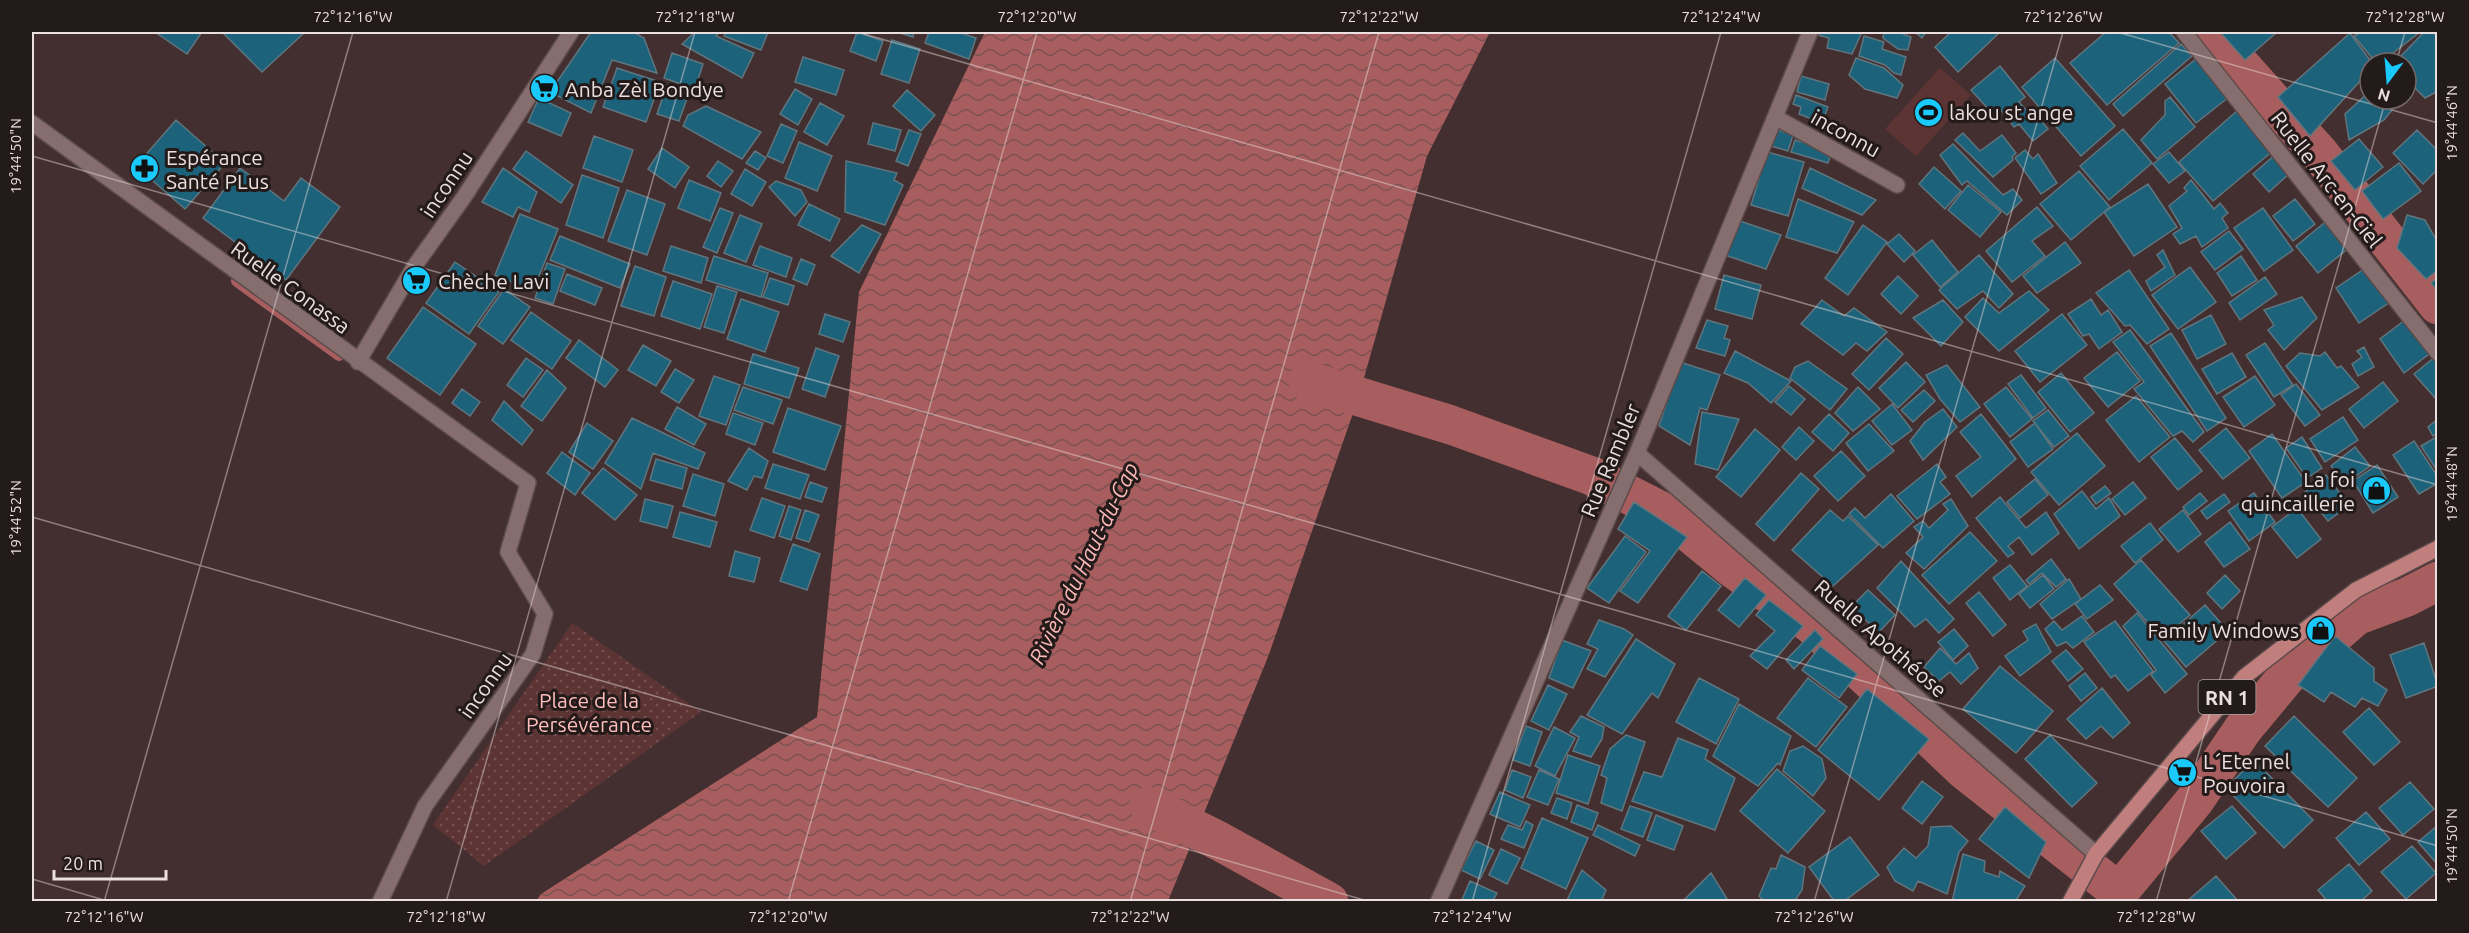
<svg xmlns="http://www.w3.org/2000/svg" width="2469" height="933" font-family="Ubuntu,sans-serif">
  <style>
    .green { fill: url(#green-dots) }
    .pitch { fill: #5c3433 }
    .water { fill: url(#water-waves) }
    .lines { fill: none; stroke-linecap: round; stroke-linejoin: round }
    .stream { stroke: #a85e5e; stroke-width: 12 }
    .canal { stroke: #a85e5e; stroke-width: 39 }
    .building { fill: #1c627a; stroke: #60757e; stroke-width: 1.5 }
    .street-casing { stroke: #5c4b4b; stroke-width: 18 }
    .primary-casing { stroke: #5c4b4b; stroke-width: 18 }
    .street { stroke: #856e6d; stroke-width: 15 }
    .primary { stroke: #c07e7d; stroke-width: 15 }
    .ticks { fill: none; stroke: #ecdfdf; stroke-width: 1.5; stroke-opacity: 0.45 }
    .labels { text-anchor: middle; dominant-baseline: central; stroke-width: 6; stroke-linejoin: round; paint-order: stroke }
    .shield { fill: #231a1a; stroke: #b0a4a4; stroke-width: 1.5 }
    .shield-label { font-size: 20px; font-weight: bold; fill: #ecdfdf }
    .poi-label { font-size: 21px; fill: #ecdfdf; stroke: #231a1a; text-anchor: start }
    .street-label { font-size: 21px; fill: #ecdfdf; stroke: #231a1a }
    .park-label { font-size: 21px; fill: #ffbebb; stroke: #231a1a }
    .water-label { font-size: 22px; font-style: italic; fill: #fab9b6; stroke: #231a1a }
    .neatline { fill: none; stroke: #ecdfdf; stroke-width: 2 }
    .ticks-label { font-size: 15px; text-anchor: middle; fill: #ecdfdf }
  </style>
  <defs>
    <pattern id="green-dots" width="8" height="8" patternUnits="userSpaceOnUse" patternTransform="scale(1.5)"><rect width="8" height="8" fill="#5c3433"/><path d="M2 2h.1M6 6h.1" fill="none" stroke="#745150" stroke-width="1.8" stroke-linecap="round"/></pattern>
    <pattern id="water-waves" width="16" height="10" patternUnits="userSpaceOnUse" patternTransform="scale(1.5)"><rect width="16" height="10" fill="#a85e5e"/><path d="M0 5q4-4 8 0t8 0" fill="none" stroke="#7c5252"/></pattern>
  </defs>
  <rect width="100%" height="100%" fill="#432f2f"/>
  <path class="green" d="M572 623 701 712 484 866 433 825Z"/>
  <path class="pitch" d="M1940 68 1971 95 1916 156 1885 129Z"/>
  <path class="water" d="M985 32H1490L1427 156 1358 399 1268 657 1168 901H536L541 894 817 717 859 292Z"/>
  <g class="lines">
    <path class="stream" d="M237 281 339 355"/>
    <path class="canal" d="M2211 32 2320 154 2438 305
      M1308 381 1451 425 1592 476 1665 513 1731 567 1811 624 1964 770 2119 892 2195 800 2243 729 2288 675 2356 616 2407 597 2438 581
      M1149 806 1219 841 1329 902"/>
  </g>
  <path class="building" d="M155 32H202L187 54Z
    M222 32H305L262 72Z
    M591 32H633L644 38 657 73 612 60 591 113 550 92Z
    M695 32H719L716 36 754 53 742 78 682 44Z
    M726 32H768L761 50 724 36Z
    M857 32 883 41 876 61 850 51Z
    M897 32H914L913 37Z
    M929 32H958L976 38 969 59 925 43Z
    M1820 32H1862L1852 54 1827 48 1829 38 1818 35Z
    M1884 32H1898L1911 37 1908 50 1898 49 1883 38Z
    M1915 32H1926L1922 38Z
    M1951 32H2000L1958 72 1935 47Z
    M2106 32H2169L2179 43 2107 105 2070 63Z
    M2220 32H2277L2245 60Z
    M2361 32H2420L2380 63H2376L2354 36Z
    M2424 32 2438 34V91L2425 98 2406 79V63H2402L2401 56Z
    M2350 33 2372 63H2370V70L2310 136 2278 97Z
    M1864 36 1884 42 1882 49 1906 57 1901 75 1894 73 1885 65 1859 56Z
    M892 40 920 49 909 83 881 74Z
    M2181 44 2192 56 2123 116 2113 104Z
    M672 53 703 64 695 89 664 78Z
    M803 57 844 70 836 95 795 82Z
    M1856 58 1884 68 1903 85 1897 98 1865 89 1849 75Z
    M2055 58 2115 126 2081 156 2022 87Z
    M2197 58 2229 97 2196 123 2165 84Z
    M2000 66 2025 97 2019 102 2029 113 2032 110 2048 129 2033 141 2019 124 2014 127 2000 109 1993 114 1971 90Z
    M617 68 660 82 646 122 603 107Z
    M1801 76 1829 84 1825 100 1797 92Z
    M667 85 689 93 679 121 657 114Z
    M795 89 812 99 798 125 780 114Z
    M907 90 935 115 921 131 893 106Z
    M2370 91V99H2401L2384 120 2349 140 2345 114Z
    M1796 95 1828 107 1822 123 1799 114 1801 107 1793 104Z
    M2170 97 2195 127 2157 159 2141 140 2165 115V101Z
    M539 98 571 113 561 136 528 122Z
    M820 103 844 116 827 145 804 132Z
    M706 106 761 132 742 159 683 126 688 115Z
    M2238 110 2274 150 2213 201 2179 162Z
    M176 120 225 163 185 209 136 166Z
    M873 123 901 130 895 151 868 144Z
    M781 124 797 131 783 163 767 156Z
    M1776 129 1793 135 1788 151 1771 146Z
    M2123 129 2152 163 2109 200 2080 166Z
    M909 130 921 134 908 166 896 161Z
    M2417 130 2438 151V169L2423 184 2393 153Z
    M1963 133 1980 151 2002 135 2016 153 2012 157 2013 160 1993 177 1955 140Z
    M594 136 633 150 622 182 583 168Z
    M2359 139 2383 167 2355 190 2331 161Z
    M1795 140 1832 151 1828 163 1791 152Z
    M799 142 832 156 817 191 785 178Z
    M1953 144 2003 195 2013 189 2022 200 2007 215 1967 181 1962 185 1940 155Z
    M662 148 689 167 675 188 648 169Z
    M2025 150 2033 159 2038 154 2057 183 2041 194 2015 158Z
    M526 151 573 185 561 203 513 169Z
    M755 151 766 158 758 170 746 163Z
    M1767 152 1804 162 1788 216 1751 205Z
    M2169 152 2185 171 2169 183 2153 164Z
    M2277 153 2292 171 2269 192 2253 174Z
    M718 161 733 171 721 187 707 176Z
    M846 161 897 173 894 180 903 185 885 225 845 212Z
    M2399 163 2421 191 2383 219 2362 191Z
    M1934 167 1961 191 1945 209 1919 184Z
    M240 168 284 201 301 178 340 207 286 280 203 218Z
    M503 168 537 192 529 212 518 207 513 217 482 202Z
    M1810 168 1876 200 1862 215 1802 188Z
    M745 169 766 182 752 206 731 194Z
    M2079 171 2110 207 2071 240 2040 204Z
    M582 175 619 188 603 238 566 225Z
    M689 180 721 193 710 221 678 208Z
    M2191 180 2214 209 2220 203 2228 213 2222 218 2228 228 2202 247 2196 236 2180 244 2173 234 2182 228 2169 206 2187 191 2184 188Z
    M776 181 801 190 807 202 795 216 769 187Z
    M2148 184 2177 227 2134 256 2104 212Z
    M1968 185 2001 212 1980 237 1948 210Z
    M627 190 665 204 647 255 608 241Z
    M1798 199 1854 222 1837 253 1786 237Z
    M2295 199 2315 224 2293 241 2273 216Z
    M809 204 840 219 830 241 798 225Z
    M2037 207 2053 226 2032 241 2045 256 2012 282 1986 251Z
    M720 208 733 213 717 253 703 247Z
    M2263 208 2293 250 2264 271 2234 228Z
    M520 214 558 229 533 291 495 275Z
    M740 215 762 224 746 262 724 253Z
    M2407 215 2425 220 2438 243V270L2426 279 2397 248Z
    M2329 219 2351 246 2318 273 2296 246Z
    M1740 221 1781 235 1766 269 1725 255Z
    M862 225 881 234 859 273 831 256Z
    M1863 225 1887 242 1848 295 1825 278Z
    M2229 231 2243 249 2215 270 2201 252Z
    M1899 234 1915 251 1904 262 1887 244Z
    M560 236 630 264 620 288 550 260Z
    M1932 240 1958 272 1940 287 1913 255Z
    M2065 242 2081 263 2037 293 2023 276Z
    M671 246 708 258 701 283 663 271Z
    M760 246 792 258 786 277 753 265Z
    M2163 250 2175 275 2151 291 2146 281 2165 267 2157 255Z
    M1979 255 2013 294 1999 308 1983 291 1957 309 1939 290Z
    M714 256 768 273 761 297 706 280Z
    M2241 256 2257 280 2232 296 2217 273Z
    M801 259 815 265 807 285 793 279Z
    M455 262 499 292 469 334 426 303Z
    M547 263 565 269 553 304 535 298Z
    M635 266 666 277 654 316 621 306Z
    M2190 267 2216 302 2178 329 2152 295Z
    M2367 267 2390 302 2359 323 2336 288Z
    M2129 270 2169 329 2147 344 2130 325 2125 326 2096 293Z
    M567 274 602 288 595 305 560 291Z
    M1724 275 1761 285 1752 319 1715 309Z
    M1898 276 1918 296 1901 314 1881 294Z
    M2265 277 2277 294 2240 320 2229 303Z
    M770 278 794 286 788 305 763 297Z
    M2438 278V291L2431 283Z
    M673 281 712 294 700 329 661 316Z
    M717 286 737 292 724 333 704 327Z
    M504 289 530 307 503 344 478 326Z
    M2029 291 2049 310 1999 351 1965 317 1983 298 1999 313Z
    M2302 297 2317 318 2284 350 2268 330 2274 325 2264 310Z
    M741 299 779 312 765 352 727 339Z
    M2091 299 2101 315 2108 310 2122 332 2099 349 2089 334 2083 336 2068 314Z
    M1822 300 1844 316 1854 308 1887 332 1867 351 1856 343 1843 355 1801 324Z
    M1943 300 1963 322 1941 346 1913 318Z
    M423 307 476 344 440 395 387 358Z
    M531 312 571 341 552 369 511 340Z
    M825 314 850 322 843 342 819 334Z
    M2062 314 2087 345 2040 382 2015 351Z
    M2211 315 2226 344 2197 359 2182 330Z
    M2409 317 2433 351 2404 373 2380 339Z
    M1707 320 1728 326 1724 338 1730 340 1725 356 1696 348Z
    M2130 330 2204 432 2193 442 2182 431 2173 436 2134 389 2144 382 2113 342Z
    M2171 333 2226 418 2207 431 2150 346Z
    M1886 338 1903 354 1869 390 1852 374Z
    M579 340 618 370 605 387 566 358Z
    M2265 343 2293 385 2274 397 2246 355Z
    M643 345 671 361 656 386 628 370Z
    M2364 347 2374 367 2358 376 2352 364 2362 357 2357 351Z
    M816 348 839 356 825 397 802 389Z
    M1735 351 1791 381 1771 403 1748 383 1724 373Z
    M2117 352 2140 381 2108 407 2084 378Z
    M2325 352 2337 368 2341 366 2359 387 2322 410 2286 366 2300 353 2320 356Z
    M2232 353 2246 377 2217 394 2202 369Z
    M753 354 799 368 789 398 744 384Z
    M2436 356 2438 358 2437 400 2414 374Z
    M526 358 543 370 523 397 507 385Z
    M1808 361 1847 389 1830 410 1790 378 1795 367Z
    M1680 362 1720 375 1707 410 1700 408 1690 445 1659 426Z
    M1906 362 1925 382 1898 408 1879 388Z
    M1947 365 1980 407 1960 422 1940 399 1926 375Z
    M675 369 694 380 679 403 661 392Z
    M547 370 566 388 542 421 521 406Z
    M2061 373 2094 413 2070 432 2038 392Z
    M2021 375 2046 408 2033 418 2008 384Z
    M714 376 740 385 726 425 699 416Z
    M2255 376 2275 405 2244 427 2223 397Z
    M2383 382 2398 401 2364 428 2349 409Z
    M2296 384 2320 415 2305 426 2281 395Z
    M1789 386 1805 399 1791 415 1775 402Z
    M743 387 782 400 773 424 734 410Z
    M1858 387 1880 409 1853 431 1835 413Z
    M2006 387 2032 419 2010 437 1984 404Z
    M462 389 480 402 470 416 452 403Z
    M1924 390 1935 401 1913 422 1901 410Z
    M2136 396 2170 437 2139 462 2106 420Z
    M504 401 533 430 522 445 492 420Z
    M1892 404 1912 430 1892 445 1872 421Z
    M677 407 706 424 694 445 665 429Z
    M788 408 841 426 825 470 773 452Z
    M1943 409 1957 427 1923 460 1910 441 1925 422Z
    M2048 410 2069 436 2054 447 2033 421Z
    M1702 412 1739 419 1718 470 1695 464Z
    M733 413 763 423 755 445 726 434Z
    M1829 414 1849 433 1833 451 1812 432Z
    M1981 414 2016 459 1972 497 1956 476 1981 457 1960 432Z
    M2343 417 2358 440 2325 462 2310 439Z
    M632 418 705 453 698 469 653 453 641 489 605 463Z
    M2438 419V433L2433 436 2428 427Z
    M587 423 613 441 593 469 569 452Z
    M2035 423 2053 449 2028 467 2010 442Z
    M1869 424 1894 451 1868 471 1846 443Z
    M1799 427 1814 441 1796 460 1782 447Z
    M2226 428 2250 458 2223 479 2199 450Z
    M1755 429 1780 450 1741 497 1716 477Z
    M2077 433 2105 466 2059 505 2031 472Z
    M2272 434 2306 482 2282 498 2249 451Z
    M2438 436V472L2421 446Z
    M2302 437 2322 468 2307 478 2286 448Z
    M2175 438 2202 471 2178 490 2151 457Z
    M2414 441 2438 477V483L2419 494 2393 455Z
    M2355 447 2370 466 2345 484 2331 466Z
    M749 448 768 461 762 478 754 476 747 490 728 481Z
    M1841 451 1865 476 1838 501 1814 476Z
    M562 452 590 473 575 495 547 473Z
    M656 459 687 468 682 489 650 480Z
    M773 464 809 475 800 499 765 488Z
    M1937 464 1946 477 1940 482 1950 494 1917 519 1897 496Z
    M2377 465 2398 497 2373 513 2353 481Z
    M603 468 637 495 615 520 582 493Z
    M1801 473 1819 489 1774 541 1756 524Z
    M693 474 724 484 715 516 683 506Z
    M2326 475 2349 505 2328 521 2305 492Z
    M2035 479 2048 495 2020 518 2007 502Z
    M810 482 827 488 822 502 805 497Z
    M2133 482 2146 498 2125 515 2112 499Z
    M2105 486 2111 493 2096 504 2091 497Z
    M2082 491 2096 509 2109 498 2120 516 2079 549 2054 514Z
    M2200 493 2207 501 2189 515 2183 507Z
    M2254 493 2275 522 2249 541 2228 511Z
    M1891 494 1914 521 1883 548 1849 514 1855 508 1865 518Z
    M2224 494 2230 502 2207 519 2201 511Z
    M2000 497 2026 528 2046 512 2059 533 2032 555 2019 537 2008 546 2014 553 2008 557 1976 518Z
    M762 498 785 506 774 538 750 530Z
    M645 499 673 506 667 528 640 521Z
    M1951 499 1968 526 1924 569 1906 553 1923 537 1914 527 1923 521 1929 528 1948 510 1943 504Z
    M1634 502 1687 537 1638 603 1620 591 1650 551 1618 529Z
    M789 506 801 510 791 540 779 536Z
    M2297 508 2321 539 2297 558 2272 527Z
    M805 510 819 515 809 542 796 538Z
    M1830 510 1843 521 1848 516 1878 545 1833 586 1792 550Z
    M2183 510 2201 534 2178 552 2159 529Z
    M680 512 717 522 710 547 673 537Z
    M2230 522 2250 549 2224 567 2205 542Z
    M2150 523 2163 540 2135 563 2121 546Z
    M1970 532 1997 561 1949 604 1922 575Z
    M1625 536 1646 552 1609 603 1587 588Z
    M793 544 820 554 807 590 780 581Z
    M735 551 760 558 754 582 729 576Z
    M2051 559 2066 579 2056 587 2042 573 2029 584 2026 580Z
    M2141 560 2190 615 2162 639 2114 584Z
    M1901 561 1954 619 1939 633 1926 619 1915 627 1877 588Z
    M2010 565 2027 586 2010 600 1993 578Z
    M1702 571 1721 586 1686 630 1668 616Z
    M2043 575 2054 589 2030 608 2019 594Z
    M2225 575 2240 591 2222 609 2207 593Z
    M1745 578 1766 595 1739 627 1718 610Z
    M2069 579 2081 599 2052 619 2040 604Z
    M2100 585 2113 600 2087 619 2075 604Z
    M1868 590 1895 615 1879 632 1851 607Z
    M1979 592 2006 625 1993 636 1966 603Z
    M1769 600 1803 626 1767 669 1750 656 1775 631 1756 615Z
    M2205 605 2228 631 2186 667 2164 641Z
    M2137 613 2187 674 2165 693 2151 675 2156 670 2123 626Z
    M2082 616 2094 632 2073 648 2066 642 2057 646 2045 629 2054 621 2062 630Z
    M1599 620 1624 629 1633 635 1605 677 1587 669 1598 649 1587 644Z
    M2115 621 2153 671 2128 691 2115 675 2111 678 2084 642Z
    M2036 624 2051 652 2020 676 2005 656 2028 640 2023 631Z
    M1954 629 1968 646 1953 660 1938 642Z
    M1815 630 1823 639 1794 669 1786 660Z
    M2335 636 2374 668V681L2387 690 2378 706 2362 698 2355 707 2331 692 2324 702 2298 685Z
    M1636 639 1675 664 1658 698 1652 693 1622 734 1587 715Z
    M1562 640 1591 651 1573 688 1549 678Z
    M2424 643 2438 686 2406 698 2390 655Z
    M1820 646 1857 674 1839 698 1802 670Z
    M1940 648 1956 664 1969 653 1978 668 1961 684 1950 672 1939 681 1924 667Z
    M2066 650 2083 669 2068 681 2052 661Z
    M2000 666 2053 711 2016 753 1963 709Z
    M2085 673 2097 688 2081 701 2069 686Z
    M1699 678 1739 699 1716 744 1676 722Z
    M1808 678 1847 707 1816 747 1777 718Z
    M1548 685 1567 694 1549 730 1531 721Z
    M2102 688 2130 723 2113 738 2101 726 2086 739 2067 719Z
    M1867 689 1929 739 1879 800 1818 750Z
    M1739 704 1791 736 1780 765 1778 763 1758 786 1713 756Z
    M2369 708 2400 742 2374 765 2343 732Z
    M1581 716 1604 727 1602 739 1591 757 1573 751 1579 737 1570 732Z
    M2294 716 2357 778 2328 807 2265 746Z
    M1526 726 1542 732 1530 766 1513 760Z
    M1554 727 1575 738 1555 776 1535 766Z
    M1626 735 1645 742 1622 811 1601 803 1607 778 1601 775 1610 749Z
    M2050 735 2097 783 2072 807 2025 759Z
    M1678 738 1708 750 1705 759 1735 778 1715 830 1632 801 1644 772 1662 777Z
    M1803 746 1822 759 1826 778 1813 796 1783 771 1790 751Z
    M1568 755 1600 766 1588 804 1556 793Z
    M2254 760 2313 820 2284 848 2226 788Z
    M1777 769 1825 811 1788 853 1740 811Z
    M1512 770 1531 777 1523 798 1505 790Z
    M1539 770 1559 779 1548 805 1527 797Z
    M1922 781 1943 797 1922 824 1902 808Z
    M2410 782 2434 809 2403 835 2379 808Z
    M1500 792 1530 805 1520 827 1490 814Z
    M1557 798 1572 803 1567 819 1551 813Z
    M1577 805 1598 813 1592 830 1571 822Z
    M1630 806 1652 813 1643 837 1621 829Z
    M2232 806 2256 833 2226 859 2201 831Z
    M2005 807 2046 842 2029 878 1979 839Z
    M2366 812 2390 839 2359 865 2336 838Z
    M1656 815 1683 826 1674 850 1647 840Z
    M1542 818 1588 838 1566 889 1521 868Z
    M1526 821 1533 825 1524 848 1501 839 1508 825 1522 830Z
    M1598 825 1640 845 1635 856 1593 835Z
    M2438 825V865L2418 842Z
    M1951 826 1968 841 1959 852 1947 894 1918 881 1913 891 1895 881 1887 867 1904 848 1916 858 1928 846 1931 827Z
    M1850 837 1879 875 1843 902H1835L1809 867Z
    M1476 841 1494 850 1480 879 1461 870Z
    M2412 846 2436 873 2406 899 2381 872Z
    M1501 849 1520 858 1507 884 1489 875Z
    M1963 854 1985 861 1984 872 1999 877 2000 871 2025 886 2015 902H1952Z
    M1781 855 1805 867 1802 890 1794 902H1765L1759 896 1771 868 1776 869Z
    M2349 864 2372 891 2360 902H2328L2318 890Z
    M1582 870 1606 890 1601 902H1566Z
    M1711 873 1729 902H1682Z
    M2216 876 2239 902H2186Z
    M1470 881 1497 893 1492 902H1461Z"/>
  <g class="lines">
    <defs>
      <path id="street" d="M2184 32 2438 353
        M1775 117 1897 185
        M32 123 528 483 508 552 545 614 533 654 425 806 380 902
        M358 362 414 267 464 197 571 32
        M1637 453 2096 854
        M1438 902 1637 453 1810 32"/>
      <path id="primary" d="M2070 902 2096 854 2244 677 2356 590 2438 548"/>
    </defs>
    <use href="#street" class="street-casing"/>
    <use href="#primary" class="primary-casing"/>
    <use href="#street" class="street"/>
    <use href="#primary" class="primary"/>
  </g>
  <path class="ticks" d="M857 32 2438 485M2117 32 2438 123M2396 63 2405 32M32 156 2438 846M32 517 1371 902M32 879 111 902M104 902 353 32M446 902 695 32M788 902 1037 32M1130 902 1379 32M1472 902 1721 32M1814 902 2063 32M2156 902 2386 99"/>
  <defs>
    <symbol id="supermarket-disc" viewBox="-11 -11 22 22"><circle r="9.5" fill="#1acafc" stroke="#231a1a"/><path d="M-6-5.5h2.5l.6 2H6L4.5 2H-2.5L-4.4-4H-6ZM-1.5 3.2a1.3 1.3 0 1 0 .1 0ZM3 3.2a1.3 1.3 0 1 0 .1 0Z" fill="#111"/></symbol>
    <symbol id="stadium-disc" viewBox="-11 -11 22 22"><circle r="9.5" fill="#1acafc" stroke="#231a1a"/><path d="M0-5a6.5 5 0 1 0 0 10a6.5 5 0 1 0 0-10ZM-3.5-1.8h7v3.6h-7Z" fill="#111"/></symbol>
    <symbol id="pharmacy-disc" viewBox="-11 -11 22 22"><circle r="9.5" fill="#1acafc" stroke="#231a1a"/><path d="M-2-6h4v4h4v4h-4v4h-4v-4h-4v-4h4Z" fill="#111"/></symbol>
    <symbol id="shop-disc" viewBox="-11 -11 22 22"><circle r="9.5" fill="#1acafc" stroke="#231a1a"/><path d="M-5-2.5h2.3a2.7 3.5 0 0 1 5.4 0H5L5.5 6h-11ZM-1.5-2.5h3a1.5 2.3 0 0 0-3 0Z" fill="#111"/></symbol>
  </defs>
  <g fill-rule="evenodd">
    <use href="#supermarket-disc" x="528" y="72" width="33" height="33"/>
    <use href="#stadium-disc" x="1912" y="96" width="33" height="33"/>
    <use href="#pharmacy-disc" x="128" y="152" width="33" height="33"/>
    <use href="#supermarket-disc" x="400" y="264" width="33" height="33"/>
    <use href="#shop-disc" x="2360" y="474" width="33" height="33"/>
    <use href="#shop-disc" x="2304" y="614" width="33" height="33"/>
    <use href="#supermarket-disc" x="2166" y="756" width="33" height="33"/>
  </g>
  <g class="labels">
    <rect class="shield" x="2198.5" y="680" width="57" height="34" rx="4.5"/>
    <g class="shield-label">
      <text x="2227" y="697">RN 1</text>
    </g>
    <g class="poi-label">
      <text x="565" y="89">Anba Zèl Bondye</text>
      <text x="1949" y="112">lakou st ange</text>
      <text x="166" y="157">Espérance<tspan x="166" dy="24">Santé PLus</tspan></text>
      <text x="438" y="281">Chèche Lavi</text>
      <text x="2355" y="479" text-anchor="end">La foi<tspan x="2355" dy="24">quincaillerie</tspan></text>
      <text x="2299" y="630" text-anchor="end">Family Windows</text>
      <text x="2203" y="761">L´Eternel<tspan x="2203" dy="24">Pouvoira</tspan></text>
    </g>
    <g class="street-label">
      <text transform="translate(1846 133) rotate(29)">inconnu</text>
      <text transform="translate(2327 179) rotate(52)">Ruelle Arc-en-Ciel</text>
      <text transform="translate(446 184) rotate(-56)">inconnu</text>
      <text transform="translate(291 287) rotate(36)">Ruelle Conassa</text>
      <text transform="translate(1610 460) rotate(-67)">Rue Rambler</text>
      <text transform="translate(1881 638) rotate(41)">Ruelle Apothéose</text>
      <text transform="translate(485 685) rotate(-55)">inconnu</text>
    </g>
    <g class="park-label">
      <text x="589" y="700">Place de la<tspan x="589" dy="24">Persévérance</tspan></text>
    </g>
    <g class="water-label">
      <text transform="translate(1083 563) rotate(-64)">Rivière du Haut-du-Cap</text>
    </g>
  </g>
  <rect width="2469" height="933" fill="none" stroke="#231a1a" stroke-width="66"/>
  <g transform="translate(2388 81) rotate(196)"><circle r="28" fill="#231a1a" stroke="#736969" stroke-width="1.5"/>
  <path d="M0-4.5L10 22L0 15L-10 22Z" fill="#1acafc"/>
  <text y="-9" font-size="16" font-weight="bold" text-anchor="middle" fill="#ecdfdf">N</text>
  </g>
  <path d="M54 870v9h112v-9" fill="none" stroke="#ecdfdf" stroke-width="3"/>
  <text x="63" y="870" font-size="18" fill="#ecdfdf" stroke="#231a1a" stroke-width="4.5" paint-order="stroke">20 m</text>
  <rect x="33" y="33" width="2403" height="867" class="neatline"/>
  <g class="ticks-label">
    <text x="353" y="22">72°12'16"W</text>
    <text x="695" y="22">72°12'18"W</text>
    <text x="1037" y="22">72°12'20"W</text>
    <text x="1379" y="22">72°12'22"W</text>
    <text x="1721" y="22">72°12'24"W</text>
    <text x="2063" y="22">72°12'26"W</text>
    <text x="2405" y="22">72°12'28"W</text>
    <text transform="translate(2452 123) rotate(-90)" y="5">19°44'46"N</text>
    <text transform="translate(16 156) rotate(-90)" y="5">19°44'50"N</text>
    <text transform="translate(2452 484) rotate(-90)" y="5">19°44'48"N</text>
    <text transform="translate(16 518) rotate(-90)" y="5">19°44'52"N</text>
    <text transform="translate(2452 846) rotate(-90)" y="5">19°44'50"N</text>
    <text x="104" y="922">72°12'16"W</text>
    <text x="446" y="922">72°12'18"W</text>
    <text x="788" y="922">72°12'20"W</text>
    <text x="1130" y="922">72°12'22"W</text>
    <text x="1472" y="922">72°12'24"W</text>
    <text x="1814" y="922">72°12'26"W</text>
    <text x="2156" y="922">72°12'28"W</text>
  </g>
</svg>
